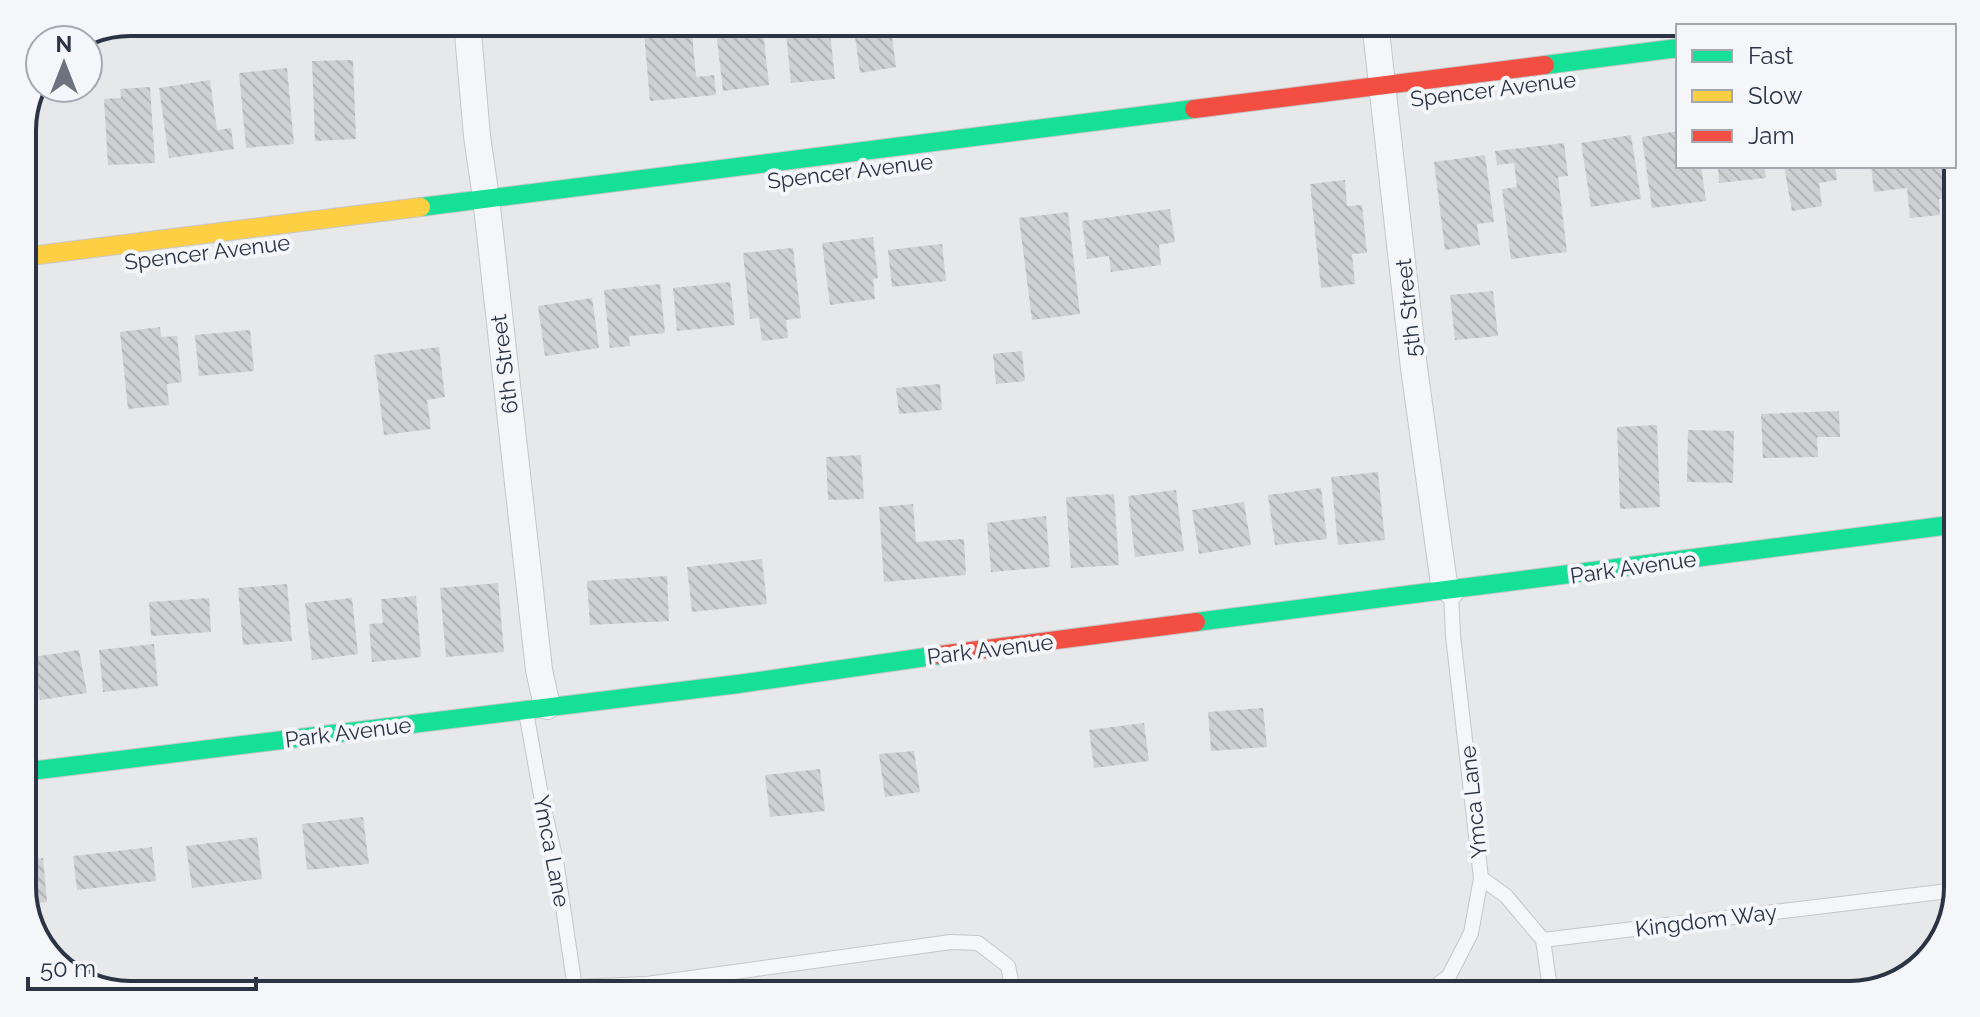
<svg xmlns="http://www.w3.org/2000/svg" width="1980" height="1017" font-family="Raleway,sans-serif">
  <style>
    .building { fill: url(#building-back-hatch) }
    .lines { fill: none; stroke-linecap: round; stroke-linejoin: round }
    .lane-casing { stroke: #c4c6c8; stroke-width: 16 }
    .street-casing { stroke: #c4c6c8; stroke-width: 28 }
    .fast-casing { stroke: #c4c6c8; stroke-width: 20 }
    .slow-casing { stroke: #c4c6c8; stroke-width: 20 }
    .jam-casing { stroke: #c4c6c8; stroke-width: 20 }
    .lane { stroke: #f5f6f7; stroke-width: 14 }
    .street { stroke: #f5f6f7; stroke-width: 26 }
    .fast { stroke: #16e098; stroke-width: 18 }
    .slow { stroke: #ffcf43; stroke-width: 18 }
    .jam { stroke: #f24e42; stroke-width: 18 }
    .labels { text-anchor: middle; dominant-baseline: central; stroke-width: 8; stroke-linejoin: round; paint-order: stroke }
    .street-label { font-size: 22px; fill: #2b3445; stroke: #f4f6f9 }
    .rim { fill: none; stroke: #2b3445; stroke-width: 4 }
  </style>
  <defs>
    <pattern id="building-back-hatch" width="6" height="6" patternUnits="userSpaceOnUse" patternTransform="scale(2)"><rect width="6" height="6" fill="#ced0d3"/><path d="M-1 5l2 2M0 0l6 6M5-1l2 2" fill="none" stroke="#b1b3b6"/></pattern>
  </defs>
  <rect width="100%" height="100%" fill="#e6e8ea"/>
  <path class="building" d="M643 22H691L696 77 714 75 716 95 650 101Z
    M715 22H762L769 85 723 91Z
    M829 22 835 79 791 83 785 23Z
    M853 22H890L896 67 860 73Z
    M1025 22H1090V36L1062 38V28L1026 29Z
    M1138 22H1175V24L1138 27Z
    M353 60 356 139 315 141 312 61Z
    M287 68 294 144 246 148 239 73Z
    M210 80 217 130 231 128 234 149 169 158 159 88Z
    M150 87 155 163 108 165 104 99 121 98 120 89Z
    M1678 131V166H1701L1706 201 1652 208 1642 137Z
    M1631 135 1641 199 1591 207 1581 143Z
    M1564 143 1568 176 1558 177 1567 252 1511 259 1502 189 1517 187 1514 163 1497 165 1495 151Z
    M1485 155 1494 222 1477 224 1480 245 1445 250 1434 162Z
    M1718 166H1764L1766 178 1719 183Z
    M1784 166H1835L1837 180 1819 183 1822 206 1792 211Z
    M1871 166H1956L1958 197 1939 199 1940 215 1910 218 1907 188 1874 192Z
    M1345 180 1347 206 1362 205 1367 253 1352 254 1355 284 1321 288 1310 184Z
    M1170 209 1175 242 1159 245 1161 265 1111 272 1109 256 1087 259 1082 221Z
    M1068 212 1080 314 1032 320 1019 218Z
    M873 237 878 278 873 279 875 299 830 305 822 243Z
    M942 244 946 281 892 287 888 250Z
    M793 248 801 318 786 320 788 338 762 341 759 318 750 319 743 253Z
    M730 282 735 325 677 331 673 288Z
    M660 284 665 333 629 336 630 346 610 348 604 290Z
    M1493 291 1498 336 1455 340 1450 295Z
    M592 298 599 348 545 356 538 306Z
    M160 327 161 337 177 336 182 382 167 384 169 405 128 409 120 332Z
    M250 330 254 371 199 376 195 335Z
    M439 347 445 397 427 400 431 429 384 435 374 355Z
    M1022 351 1025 381 996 384 993 354Z
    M940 384 942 410 899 414 896 388Z
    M1839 411 1840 437H1817L1818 457 1763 458 1761 414Z
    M1657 425 1660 507 1620 509 1617 427Z
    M1688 430 1734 431 1733 483 1687 482Z
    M861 455 864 499 828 500 826 457Z
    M1378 472 1385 540 1338 545 1331 477Z
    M1321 488 1327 539 1275 545 1268 495Z
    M1176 490 1184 551 1135 557 1128 496Z
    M1114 494 1119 565 1071 568 1066 497Z
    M1244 502 1251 545 1199 554 1192 510Z
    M913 504 916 542 964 539 966 575 884 582 879 507Z
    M1046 516 1050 567 991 572 987 523Z
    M762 559 767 604 692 612 687 567Z
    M667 576 669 621 590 625 587 581Z
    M498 583 504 652 446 657 440 588Z
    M287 584 292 641 243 645 238 588Z
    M416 596 421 657 372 662 369 624 383 623 381 599Z
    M209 598 211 632 151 636 149 602Z
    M352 598 358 654 312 660 305 603Z
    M154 644 158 686 103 692 99 650Z
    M79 650 87 693 40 700 33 657Z
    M1263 708 1267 747 1211 751 1208 712Z
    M1144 723 1149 761 1094 768 1089 730Z
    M914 751 920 792 885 797 879 754Z
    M820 769 825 811 770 817 765 775Z
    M363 817 369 864 307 870 302 824Z
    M257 837 262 879 192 888 186 846Z
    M152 847 156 881 77 890 73 856Z
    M43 858 47 902 26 904 22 894V860Z"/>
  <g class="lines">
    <defs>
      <path id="lane" d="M526 712 542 801 556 860 576 995
        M1481 878 1506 896 1543 940 1957 890
        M1543 940 1551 995
        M575 987 647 984 951 942 978 943 1008 966 1014 995
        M1424 995 1449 976 1471 933 1481 878 1453 636 1451 591"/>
      <path id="street" d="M467 22 477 136 486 198 539 670 547 706
        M1375 22 1414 368 1444 584 1451 591
        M1855 26 1862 25"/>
      <path id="fast" d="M1545 65 1678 48
        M421 207 1194 109
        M1196 622 1958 524
        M22 772 738 684 940 655"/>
      <path id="slow" d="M22 257 421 207"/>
      <path id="jam" d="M1194 109 1545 65
        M940 655 1196 622"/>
    </defs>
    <use href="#lane" class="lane-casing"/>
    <use href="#street" class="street-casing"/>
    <use href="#fast" class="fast-casing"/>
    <use href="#slow" class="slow-casing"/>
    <use href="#jam" class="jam-casing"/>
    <use href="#lane" class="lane"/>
    <use href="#street" class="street"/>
    <use href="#fast" class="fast"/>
    <use href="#slow" class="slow"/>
    <use href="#jam" class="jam"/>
  </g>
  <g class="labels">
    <g class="street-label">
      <text transform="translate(1493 89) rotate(-7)">Spencer Avenue</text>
      <text transform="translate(850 171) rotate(-7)">Spencer Avenue</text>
      <text transform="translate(207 252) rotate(-7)">Spencer Avenue</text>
      <text transform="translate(1408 308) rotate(-96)">5th Street</text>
      <text transform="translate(504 364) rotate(-97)">6th Street</text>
      <text transform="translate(1633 567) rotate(-8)">Park Avenue</text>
      <text transform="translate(990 649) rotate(-7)">Park Avenue</text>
      <text transform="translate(348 732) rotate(-7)">Park Avenue</text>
      <text transform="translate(1473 802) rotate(-96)">Ymca Lane</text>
      <text transform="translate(552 851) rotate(79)">Ymca Lane</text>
      <text transform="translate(1706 920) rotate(-7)">Kingdom Way</text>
    </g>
  </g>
  <path d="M0 0H1980V1017H0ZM130 36H1850A94 94 0 0 1 1944 130V887A94 94 0 0 1 1850 981H130A94 94 0 0 1 36 887V130A94 94 0 0 1 130 36Z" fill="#f4f6f9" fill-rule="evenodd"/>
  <path class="rim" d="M130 36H1850A94 94 0 0 1 1944 130V887A94 94 0 0 1 1850 981H130A94 94 0 0 1 36 887V130A94 94 0 0 1 130 36Z"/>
  <rect x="1676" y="24" width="280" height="144" fill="#f4f6f9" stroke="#a4a8b1" stroke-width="2"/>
  <rect x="1692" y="50" width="40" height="12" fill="#16e098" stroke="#a4a8b1" stroke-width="2"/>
  <text x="1748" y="64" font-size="24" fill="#2b3445">Fast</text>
  <rect x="1692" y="90" width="40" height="12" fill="#ffcf43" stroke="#a4a8b1" stroke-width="2"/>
  <text x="1748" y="104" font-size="24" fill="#2b3445">Slow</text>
  <rect x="1692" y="130" width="40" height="12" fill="#f24e42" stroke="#a4a8b1" stroke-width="2"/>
  <text x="1748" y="144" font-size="24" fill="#2b3445">Jam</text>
  <g transform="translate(64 64)"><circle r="38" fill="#f4f6f9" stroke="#a4a8b1" stroke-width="2"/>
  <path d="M0-6L14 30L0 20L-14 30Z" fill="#6c737f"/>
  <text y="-12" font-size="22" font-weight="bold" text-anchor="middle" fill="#2b3445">N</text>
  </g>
  <path d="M28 977v12h228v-12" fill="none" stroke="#2b3445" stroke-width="4"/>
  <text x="40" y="977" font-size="24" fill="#2b3445" stroke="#f4f6f9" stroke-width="6" paint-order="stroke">50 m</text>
</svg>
